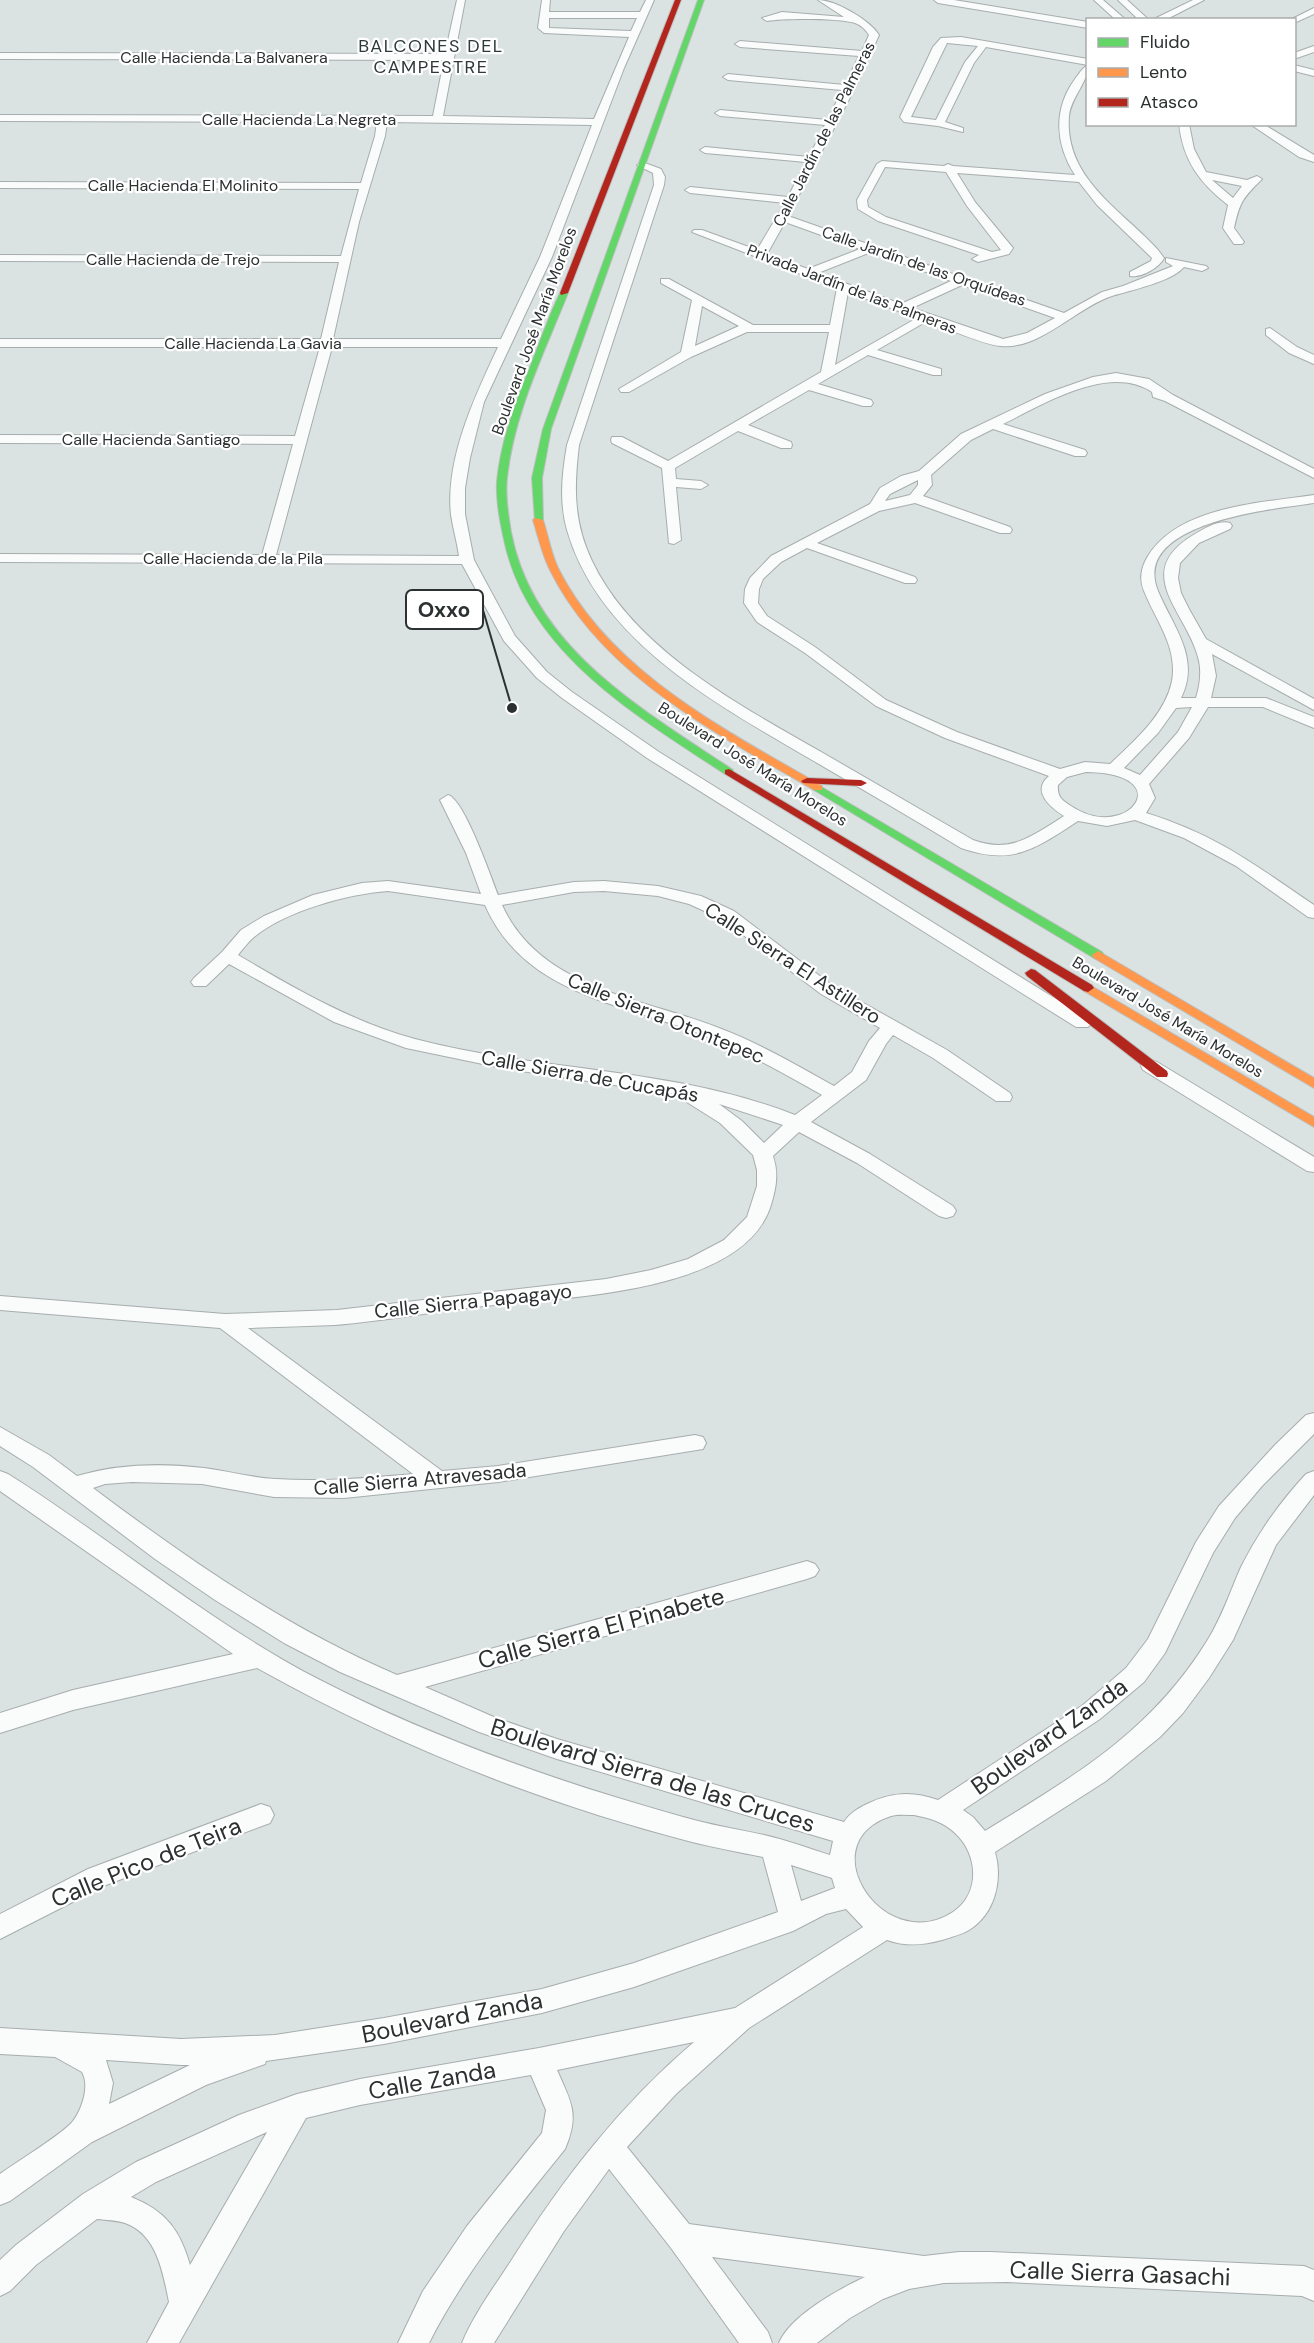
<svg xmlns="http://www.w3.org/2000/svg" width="1314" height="2343" font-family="'DM Sans',sans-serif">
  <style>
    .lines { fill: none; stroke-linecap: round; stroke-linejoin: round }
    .street-casing { stroke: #a7adad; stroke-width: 2 }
    .fast-casing { stroke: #bcc0c0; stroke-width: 2 }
    .slow-casing { stroke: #bcc0c0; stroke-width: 2 }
    .jam-casing { stroke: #bcc0c0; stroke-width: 2 }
    .street { fill: #fafbfb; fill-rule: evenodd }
    .fast { fill: #63d668; fill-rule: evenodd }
    .slow { fill: #ff974d; fill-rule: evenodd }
    .jam { fill: #b3261e; fill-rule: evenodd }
    .labels { text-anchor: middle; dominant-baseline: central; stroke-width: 4.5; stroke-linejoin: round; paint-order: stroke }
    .far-street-label { font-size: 16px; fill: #2b3030; stroke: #fff }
    .far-quarter-label { font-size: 18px; letter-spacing: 1.5px; fill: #2e3939; stroke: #fff }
    .street-label { font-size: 20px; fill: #2b3030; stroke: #fff }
    .near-street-label { font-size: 24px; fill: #2b3030; stroke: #fff }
    .leader { fill: none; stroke: #2b3030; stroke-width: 2 }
    .callout-dot { fill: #2b3030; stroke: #fff; stroke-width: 2 }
    .callout { fill: #fff; stroke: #2b3030; stroke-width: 2 }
    .callout-label { font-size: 21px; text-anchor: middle; font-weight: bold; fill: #2b3030 }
  </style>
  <rect width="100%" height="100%" fill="#dbe2e2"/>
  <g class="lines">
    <defs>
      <path id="street" d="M457 0H465L443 116 594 119 629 37 544 33 538 28 542 0H550L549 12H640L646 0H654L624 68 552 257 484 402 470 458 465 488V514L474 560 515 636 547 672 572 692 659 752 1088 1019 1091 1023 1088 1027H1076L647 758 562 698 537 678 504 641 462 564 0 562V554L262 555 293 444 0 443V435L295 436 320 347H0V339H321L339 262 0 261V255L341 256 359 189 0 188V182L361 183 375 136 377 122 0 121V115L433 116 444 60 0 59V53L445 54ZM549 18H637L631 31 549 28ZM387 122 592 125 540 257 501 339H333L359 222 385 136ZM332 347H498C475 396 445 459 451 515 453 528 457 542 459 556L276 555Z
        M818 0C835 0 870 20 879 35L855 88 788 216 1064 313 1102 292 1123 286 1173 266 1166 262V258L1206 266 1208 268 1202 271 1184 267C1171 282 1131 290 1112 296 1077 307 1040 350 1001 346 984 345 946 328 927 321L877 350 941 369V375H933L868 355 818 384 871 400 873 403 871 406H863L809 390 748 425 791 442 792 445 791 448H781L738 431 675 468 676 479 701 481 708 485 701 489 676 487 681 540 674 544 669 543 662 468 612 443 611 440 612 437H622L668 461 821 372 829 332H747L691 357 629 392H621L619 389 681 352 692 300 661 283V279H669L753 325H830L837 288 692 232 694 230H702L757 250 785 203 690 193 685 190 690 187 788 197 806 162 705 153 700 150 705 147 809 157 825 125 720 116 715 113 720 110 828 120 842 90 728 80 723 77 728 74 845 85 859 56 740 47 735 44 740 41 862 51 869 35C866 30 861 25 855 23 840 18 783 18 767 21L762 18 782 12 844 17ZM785 222 860 249 808 269 767 254ZM871 252 951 281 901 304 818 273ZM962 285 1055 318 1027 333 1003 339 912 308ZM848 292 917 318 835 365ZM702 306 739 326 695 346Z
        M934 0H954L1088 22V28L938 3Z
        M1094 0H1103L1126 20H1116Z
        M1118 0H1127L1149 20H1139Z
        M1193 0H1204L1165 20H1152Z
        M1314 8V14L1294 23V20H1290Z
        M961 37 1088 59V65L986 47 974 63 945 122 963 128V132L938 126 904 122 900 117 933 47 941 38ZM947 43 978 46 965 62 936 120 911 117Z
        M1314 46V52L1294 59V53Z
        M1088 65C1088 83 1071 97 1069 116 1064 179 1122 210 1158 250L1164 258C1159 268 1141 278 1130 276V272L1151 261 1152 258 1097 205 1079 182 957 173 975 202 1013 248 1009 254 978 262 972 259 979 255 878 221 858 209 857 200 877 164 882 161 944 166 948 164 953 166 1075 175C1055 144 1053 109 1075 79 1079 74 1082 68 1088 65ZM885 167 946 172 967 206 1001 250 992 252 886 217 868 207 867 200Z
        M1294 65 1314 70V76L1294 71Z
        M1179 124H1189L1194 149 1206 172 1247 180 1257 176 1262 179C1243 198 1240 201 1234 228L1244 242 1242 244H1234L1223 228 1228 205C1200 183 1183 161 1179 124ZM1212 180 1242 186 1233 198Z
        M1250 124H1263L1314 155V162L1299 157Z
        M642 162 661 169 665 177 664 185 579 445C574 487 573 521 592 561 634 650 741 706 823 753 873 782 923 811 973 840 1011 854 1032 836 1064 816 1050 807 1031 791 1049 776L945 738 876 706 805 653 757 622 744 603 745 589 750 578 771 556 870 504 880 488 901 476 919 471 961 434 1045 394 1093 377 1116 373 1149 379 1173 395 1314 469V478L1165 401 1153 397 1152 392C1109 363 1044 404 1003 424L1085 450 1087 453 1085 456H1075L993 429 971 440 931 475 932 485 923 496 1010 527 1012 530 1010 533H1000L915 503 879 511 817 543 915 577 917 580 915 583H905L807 548 781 562 763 579 759 589 758 603 767 616 815 647 886 700 957 732 1060 769 1085 762 1110 764C1134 741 1165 715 1172 681 1178 647 1156 621 1144 591 1139 579 1141 567 1148 556 1179 506 1261 503 1314 495V503C1275 509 1130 522 1158 591 1173 627 1201 658 1181 698H1196C1200 685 1202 670 1198 657 1186 611 1130 572 1195 534 1205 528 1219 520 1230 523L1232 526 1230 529 1199 543 1180 563 1178 578 1181 593 1189 609 1206 639 1314 699V710L1212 654 1216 676 1211 698H1266L1314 717V728L1263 707H1208L1189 738 1149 784 1155 798 1146 813C1217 835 1255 865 1314 905V918L1308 917 1236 866 1184 838 1135 820 1107 826 1078 821C1035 849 1013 866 961 848 912 818 862 789 812 760 720 706 599 642 567 530 559 502 562 474 567 445L654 185 653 173 637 165ZM918 480V485L910 495 885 501 890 494ZM1192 707 1178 732 1140 775 1124 768 1158 733 1176 708ZM1086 772C1181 773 1127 844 1071 806 1061 800 1057 796 1058 785L1067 777Z
        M1270 328 1297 347 1314 355V364L1289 353 1266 335V329Z
        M448 795C464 799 491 877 498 895L574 882 604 881 658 886 701 896 734 911 833 986 947 1050 1010 1093 1012 1097 1010 1101H996L933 1058 893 1035 886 1044 866 1080 811 1122 870 1154 953 1206 956 1211 953 1216 946 1218 939 1216 857 1163 799 1132 773 1156C779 1174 776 1188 771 1205 743 1295 561 1297 484 1306 435 1311 385 1321 335 1325 306 1326 277 1327 248 1328L442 1471 498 1466 695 1435 703 1437 706 1443 703 1449 498 1482 344 1498 274 1497 202 1484 132 1482 105 1484 93 1488C189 1560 287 1628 397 1675L807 1561 815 1564 819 1570 815 1576 807 1579 425 1687 496 1718 557 1739 844 1822C850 1813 857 1809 867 1804 891 1792 913 1791 938 1800L1083 1705 1126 1668 1148 1639 1196 1542 1219 1506 1276 1444 1306 1415 1314 1413V1434L1262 1486 1235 1518 1213 1553 1165 1653 1144 1682 1100 1719 963 1810 973 1817 985 1831C1074 1776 1150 1733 1207 1641 1222 1617 1230 1592 1241 1567 1258 1533 1280 1502 1306 1474L1314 1471V1495L1276 1545 1233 1640 1209 1678 1183 1713 1160 1737 1106 1781 995 1852C1003 1880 995 1914 969 1930 961 1935 951 1937 942 1940 924 1945 906 1947 887 1940L749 2028 676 2094 627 2147 689 2224 924 2256 959 2252H991L1304 2266 1314 2270V2301L1302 2296 1007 2282 944 2283 909 2289 883 2299 850 2318 817 2343H779C790 2316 839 2289 865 2277L712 2257 768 2332 772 2343H739L671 2248 609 2169 564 2231 494 2343H462C474 2314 494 2287 511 2261 563 2179 620 2105 694 2042L557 2070C571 2102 580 2114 565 2149 515 2211 465 2272 429 2343H398L423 2291 467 2226 542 2133 546 2110 531 2075 360 2105 306 2118 179 2343H147L169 2302C163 2273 157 2234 125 2223 116 2220 106 2220 97 2219L36 2265 10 2291 0 2296V2260L16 2245 83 2194 136 2162 239 2115 297 2094 360 2079 539 2048 735 2008 863 1927 846 1909 826 1914 793 1931 634 1987 542 2013 384 2044 266 2061 265 2064 206 2085 92 2142 10 2201 0 2205V2174C15 2163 64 2133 73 2121 82 2109 90 2086 82 2072L55 2057 0 2054V2028L181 2039 275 2035 384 2018 542 1989 634 1963 778 1912 763 1857C740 1852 716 1848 692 1842 541 1803 393 1744 257 1668L73 1710 0 1733V1713L73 1690 233 1654 0 1491V1471L8 1474C113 1540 208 1622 318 1679 434 1739 558 1782 683 1817 710 1825 737 1829 764 1835 786 1840 808 1848 830 1855L833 1841 557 1759 479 1732 340 1672 284 1643 215 1600 155 1559 33 1467 0 1446V1427L49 1455 77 1476C117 1464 162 1463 204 1468 228 1471 252 1478 276 1479 322 1482 368 1478 413 1474L220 1328 0 1310V1296L225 1314 337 1310 606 1279 651 1270 688 1259 724 1240 747 1217 757 1186V1170L753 1155 720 1123 674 1094 502 1068 406 1048 334 1022 229 964 206 986H194L191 982 194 978 222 952 241 930 264 916 313 895 362 883 388 881 481 894 466 853 440 800ZM388 891 485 905C526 998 626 1003 708 1037 748 1053 785 1074 822 1095L795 1115C673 1067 540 1072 415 1039 352 1022 294 988 238 955 243 949 248 942 254 937 286 911 347 894 388 891ZM604 891 658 896 689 904 722 919 821 994 880 1028 869 1041 852 1072 834 1086C796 1065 759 1043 719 1028 643 998 540 989 502 905L574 892ZM719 1104 783 1125 764 1143 742 1121ZM914 1815C929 1818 944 1822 955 1833 978 1854 981 1893 953 1912 884 1957 808 1843 891 1816 898 1814 907 1815 914 1815ZM791 1865 832 1878 835 1888 801 1901ZM106 2060 181 2065H190L109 2104 113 2083ZM267 2132 190 2265C180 2230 166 2211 131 2197L156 2182Z
        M1150 1060 1157 1062 1314 1157V1172L1307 1171 1143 1070 1141 1066 1143 1062Z
        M261 1804 270 1807 274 1815 270 1823 106 1885 0 1939V1914L88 1869Z"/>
      <path id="fast" d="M698 0H704L551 429 542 478 543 520 535 522 532 478 543 429Z
        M561 291 568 293C544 353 514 413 507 478 505 495 508 514 511 532 533 648 642 709 733 770V774H725C634 714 525 651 503 535 499 517 496 498 497 481 501 441 515 403 530 367 540 342 549 315 561 291Z
        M818 785 1102 952 1104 955 1098 959 1094 958 814 790 812 788Z"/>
      <path id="slow" d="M535 518 543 520C548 535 551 553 558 568 610 672 726 730 822 786V790H814C716 733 601 675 549 568 542 553 538 536 533 520Z
        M1098 951 1314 1078V1088L1094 958 1092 955Z
        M1088 984 1314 1117V1127L1084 991 1082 988Z"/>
      <path id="jam" d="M675 0H681L568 293 561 295 560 293Z
        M729 769 1092 985 1094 988 1088 992 1084 991 725 774V770Z
        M807 778 861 780 867 783 861 786 803 783 801 781Z
        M1031 969 1035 970 1167 1071 1168 1074 1167 1077H1157L1027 976 1025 973Z"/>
    </defs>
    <use href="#street" class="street-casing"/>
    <use href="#fast" class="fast-casing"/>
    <use href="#slow" class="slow-casing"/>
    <use href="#jam" class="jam-casing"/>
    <use href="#street" class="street"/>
    <use href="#fast" class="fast"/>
    <use href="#slow" class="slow"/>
    <use href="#jam" class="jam"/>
  </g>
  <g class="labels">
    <g class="far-street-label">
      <text x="224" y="57">Calle Hacienda La Balvanera</text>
      <text x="299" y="119">Calle Hacienda La Negreta</text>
      <text transform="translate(824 134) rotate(-63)">Calle Jardín de las Palmeras</text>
      <text x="183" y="185">Calle Hacienda El Molinito</text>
      <text x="173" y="259">Calle Hacienda de Trejo</text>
      <text transform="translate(924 266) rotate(19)">Calle Jardín de las Orquídeas</text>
      <text transform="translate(852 289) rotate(21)">Privada Jardín de las Palmeras</text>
      <text transform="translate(534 331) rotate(-70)">Boulevard José María Morelos</text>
      <text x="253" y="343">Calle Hacienda La Gavia</text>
      <text x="151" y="439">Calle Hacienda Santiago</text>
      <text x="233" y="558">Calle Hacienda de la Pila</text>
      <text transform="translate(753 764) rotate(32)">Boulevard José María Morelos</text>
      <text transform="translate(1168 1017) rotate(31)">Boulevard José María Morelos</text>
    </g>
    <g class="far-quarter-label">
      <text x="431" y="46">BALCONES DEL<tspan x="431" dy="21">CAMPESTRE</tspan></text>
    </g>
    <g class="street-label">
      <text transform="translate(793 963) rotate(33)">Calle Sierra El Astillero</text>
      <text transform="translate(666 1018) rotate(22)">Calle Sierra Otontepec</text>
      <text transform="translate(590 1076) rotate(10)">Calle Sierra de Cucapás</text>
      <text transform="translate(473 1301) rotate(-6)">Calle Sierra Papagayo</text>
      <text transform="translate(420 1479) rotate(-5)">Calle Sierra Atravesada</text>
    </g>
    <g class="near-street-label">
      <text transform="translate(601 1628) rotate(-15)">Calle Sierra El Pinabete</text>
      <text transform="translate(1049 1736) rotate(-35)">Boulevard Zanda</text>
      <text transform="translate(653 1775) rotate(17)">Boulevard Sierra de las Cruces</text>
      <text transform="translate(146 1862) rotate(-22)">Calle Pico de Teira</text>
      <text transform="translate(452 2017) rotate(-11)">Boulevard Zanda</text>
      <text transform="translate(432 2080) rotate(-10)">Calle Zanda</text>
      <text transform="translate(1120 2273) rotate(2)">Calle Sierra Gasachi</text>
    </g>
  </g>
  <path class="leader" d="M512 708L483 610"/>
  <circle class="callout-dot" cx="512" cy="708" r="6"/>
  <rect class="callout" x="406" y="590" width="77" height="39" rx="6"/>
  <g class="callout-label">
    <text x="444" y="617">Oxxo</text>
  </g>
  <rect x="1086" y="18" width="210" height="108" fill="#ffffff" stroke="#aaacac" stroke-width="1.5"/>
  <rect x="1098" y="38" width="30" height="9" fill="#63d668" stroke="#aaacac" stroke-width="1.5"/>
  <text x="1140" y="48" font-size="18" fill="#2b3030">Fluido</text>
  <rect x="1098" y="68" width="30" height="9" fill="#ff974d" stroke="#aaacac" stroke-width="1.5"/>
  <text x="1140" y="78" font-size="18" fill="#2b3030">Lento</text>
  <rect x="1098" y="98" width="30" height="9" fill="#b3261e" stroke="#aaacac" stroke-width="1.5"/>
  <text x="1140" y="108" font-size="18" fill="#2b3030">Atasco</text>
</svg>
